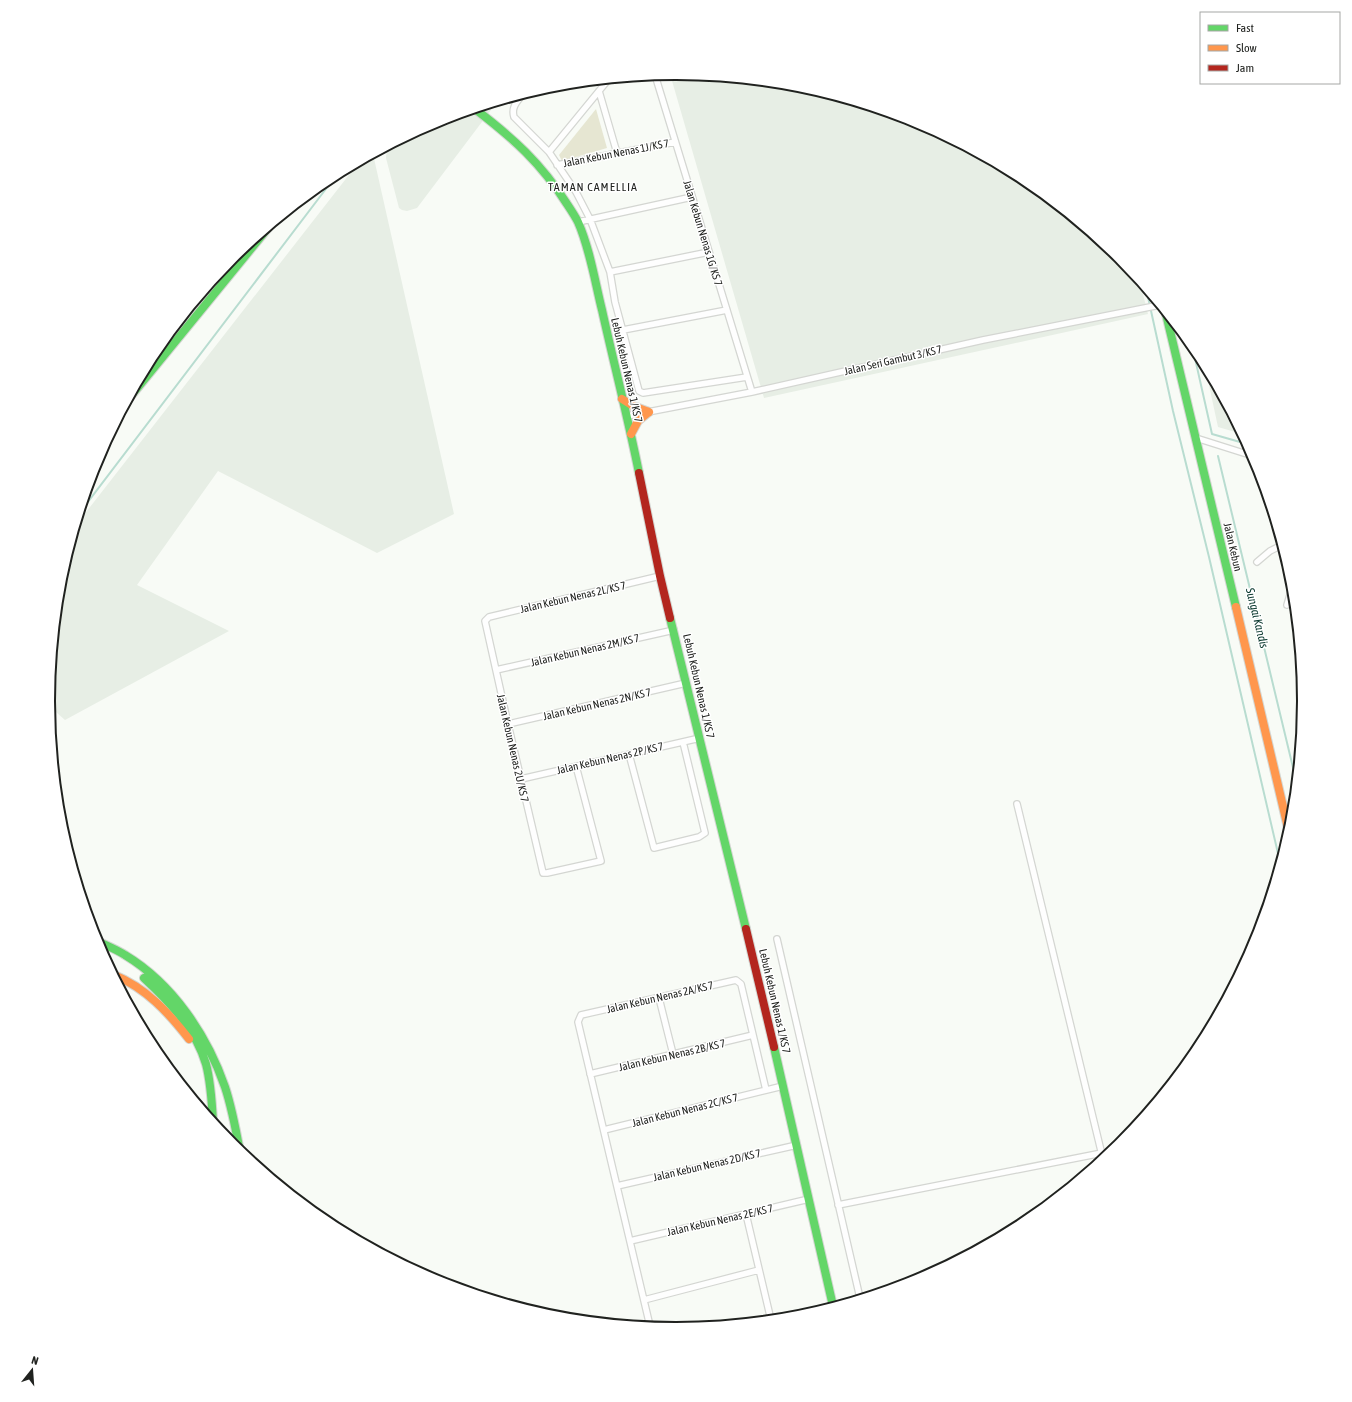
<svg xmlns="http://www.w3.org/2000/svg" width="1352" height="1402" font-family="'Asap Condensed',sans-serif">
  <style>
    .built { fill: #e7eee5 }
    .green { fill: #e6e6d2 }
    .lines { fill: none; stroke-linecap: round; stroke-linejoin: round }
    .stream { stroke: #b8dcd0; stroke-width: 2 }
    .street-casing { stroke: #d4d6d2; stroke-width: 8 }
    .fast-casing { stroke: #d4d6d2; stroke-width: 10 }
    .slow-casing { stroke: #d4d6d2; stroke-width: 10 }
    .jam-casing { stroke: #d4d6d2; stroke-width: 10 }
    .street { stroke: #fefefe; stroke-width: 5.5 }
    .fast { stroke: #63d668; stroke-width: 8 }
    .slow { stroke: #ff974d; stroke-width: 8 }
    .jam { stroke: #b3261e; stroke-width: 8 }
    .labels { text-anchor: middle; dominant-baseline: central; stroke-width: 3; stroke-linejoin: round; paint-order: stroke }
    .street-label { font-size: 11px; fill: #20221f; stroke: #fff }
    .neighbourhood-label { font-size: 12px; letter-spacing: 1px; fill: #20221f; stroke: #fff }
    .water-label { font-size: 12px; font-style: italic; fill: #0a382e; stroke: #fff }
    .rim { fill: none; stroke: #20221f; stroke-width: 2 }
  </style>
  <rect width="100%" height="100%" fill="#f8fbf6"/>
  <path class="built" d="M676 73 799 85 917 121 1025 179 1120 257 1140 282 1148 314 764 398 670 74Z
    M497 102 417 208 407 211 402 210 399 208 386 158 387 147 436 121Z
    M373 154 454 514 377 553 218 471 137 585 229 631 65 720 48 705V701L60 578 76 525 359 162Z
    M1204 362 1242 434 1218 427Z"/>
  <path class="green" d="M596 109 607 148 562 161 559 155Z"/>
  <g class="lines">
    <path class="stream" d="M1146 288 1173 411 1209 557 1280 862
      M1192 345 1212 434 1247 444
      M1218 456 1296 780
      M81 511 338 173"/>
    <defs>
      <path id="street" d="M655 75 752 392
        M599 91 617 153
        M523 94C517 102 511 107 514 117L549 152 576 192 590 219 610 272 615 302 639 391 643 393 747 377
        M549 152 608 80
        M557 165 675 142
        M578 222 692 197
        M610 272 709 252
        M623 330 727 310
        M627 416 752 392 983 340 1160 305
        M1196 438 1253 456
        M1257 562 1270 551 1282 545
        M1287 605 1293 585
        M496 670 674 630
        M508 724 686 683
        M629 754 654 848 699 837 705 833 683 742
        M576 766 601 861 547 873H543L508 724 485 621 489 617 660 576
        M521 779 700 738
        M1017 804 1103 1159
        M777 939 860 1298
        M659 998 673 1054
        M590 1074 753 1035
        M604 1130 783 1086
        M617 1186 797 1145
        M838 1205 1102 1153
        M746 1214 771 1320
        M630 1241 809 1199
        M644 1300 759 1270
        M650 1326 578 1022 581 1015 736 980 741 984 766 1090"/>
      <path id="fast" d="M475 109C513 138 541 163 567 204 571 210 575 216 578 222 590 249 595 282 602 310 614 364 628 418 639 473
        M1166 314 1236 607
        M130 397 268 228
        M670 618 746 929
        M95 940C105 945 116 949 125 955 173 984 207 1035 225 1087 232 1108 236 1130 240 1152
        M144 978C170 1002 196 1030 206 1064 211 1083 212 1103 213 1122
        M774 1047 833 1306"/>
      <path id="slow" d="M622 399 633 406 649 412
        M631 434 638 421 649 412
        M1236 607 1289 832
        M114 975C146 988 168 1012 189 1039"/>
      <path id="jam" d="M639 473 660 576 670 618
        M746 929 774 1047"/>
    </defs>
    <use href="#street" class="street-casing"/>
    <use href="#fast" class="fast-casing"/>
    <use href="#slow" class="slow-casing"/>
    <use href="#jam" class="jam-casing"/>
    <use href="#street" class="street"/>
    <use href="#fast" class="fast"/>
    <use href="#slow" class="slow"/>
    <use href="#jam" class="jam"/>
  </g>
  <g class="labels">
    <g class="street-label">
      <text transform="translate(616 153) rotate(-11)">Jalan Kebun Nenas 1J/KS 7</text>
      <text transform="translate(703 233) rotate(73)">Jalan Kebun Nenas 1G/KS 7</text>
      <text transform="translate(893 360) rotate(-13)">Jalan Seri Gambut 3/KS 7</text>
      <text transform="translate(627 370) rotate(77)">Lebuh Kebun Nenas 1/KS 7</text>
      <text transform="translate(1233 547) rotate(77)">Jalan Kebun</text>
      <text transform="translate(573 597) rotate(-13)">Jalan Kebun Nenas 2L/KS 7</text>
      <text transform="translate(585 650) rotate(-13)">Jalan Kebun Nenas 2M/KS 7</text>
      <text transform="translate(699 686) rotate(77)">Lebuh Kebun Nenas 1/KS 7</text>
      <text transform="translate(597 704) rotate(-13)">Jalan Kebun Nenas 2N/KS 7</text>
      <text transform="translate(513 748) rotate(77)">Jalan Kebun Nenas 2U/KS 7</text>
      <text transform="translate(610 758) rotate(-13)">Jalan Kebun Nenas 2P/KS 7</text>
      <text transform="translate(660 997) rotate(-13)">Jalan Kebun Nenas 2A/KS 7</text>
      <text transform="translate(775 1001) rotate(77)">Lebuh Kebun Nenas 1/KS 7</text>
      <text transform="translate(672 1055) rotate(-13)">Jalan Kebun Nenas 2B/KS 7</text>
      <text transform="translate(685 1110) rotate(-14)">Jalan Kebun Nenas 2C/KS 7</text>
      <text transform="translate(707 1165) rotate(-13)">Jalan Kebun Nenas 2D/KS 7</text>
      <text transform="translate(720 1220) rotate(-13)">Jalan Kebun Nenas 2E/KS 7</text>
    </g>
    <g class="neighbourhood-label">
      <text x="593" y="187">TAMAN CAMELLIA</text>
    </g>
    <g class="water-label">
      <text transform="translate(1257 618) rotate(76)">Sungai Kandis</text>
    </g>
  </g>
  <path d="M0 0H1352V1402H0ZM55 701a621 621 0 1 1 1242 0a621 621 0 1 1-1242 0Z" fill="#fff" fill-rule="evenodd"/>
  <path class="rim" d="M55 701a621 621 0 1 1 1242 0a621 621 0 1 1-1242 0Z"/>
  <rect x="1200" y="12" width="140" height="72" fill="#ffffff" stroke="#a6a7a5"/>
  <rect x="1208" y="25" width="20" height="6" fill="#63d668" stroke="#a6a7a5"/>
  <text x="1236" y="32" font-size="12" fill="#20221f">Fast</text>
  <rect x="1208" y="45" width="20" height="6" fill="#ff974d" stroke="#a6a7a5"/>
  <text x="1236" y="52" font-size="12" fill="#20221f">Slow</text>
  <rect x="1208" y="65" width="20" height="6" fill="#b3261e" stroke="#a6a7a5"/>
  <text x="1236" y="72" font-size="12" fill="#20221f">Jam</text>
  <g transform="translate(32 1370) rotate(17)" stroke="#ffffff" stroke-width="3" paint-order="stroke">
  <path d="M0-3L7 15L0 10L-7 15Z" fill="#20221f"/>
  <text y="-6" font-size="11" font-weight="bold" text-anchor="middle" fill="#20221f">N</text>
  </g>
</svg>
